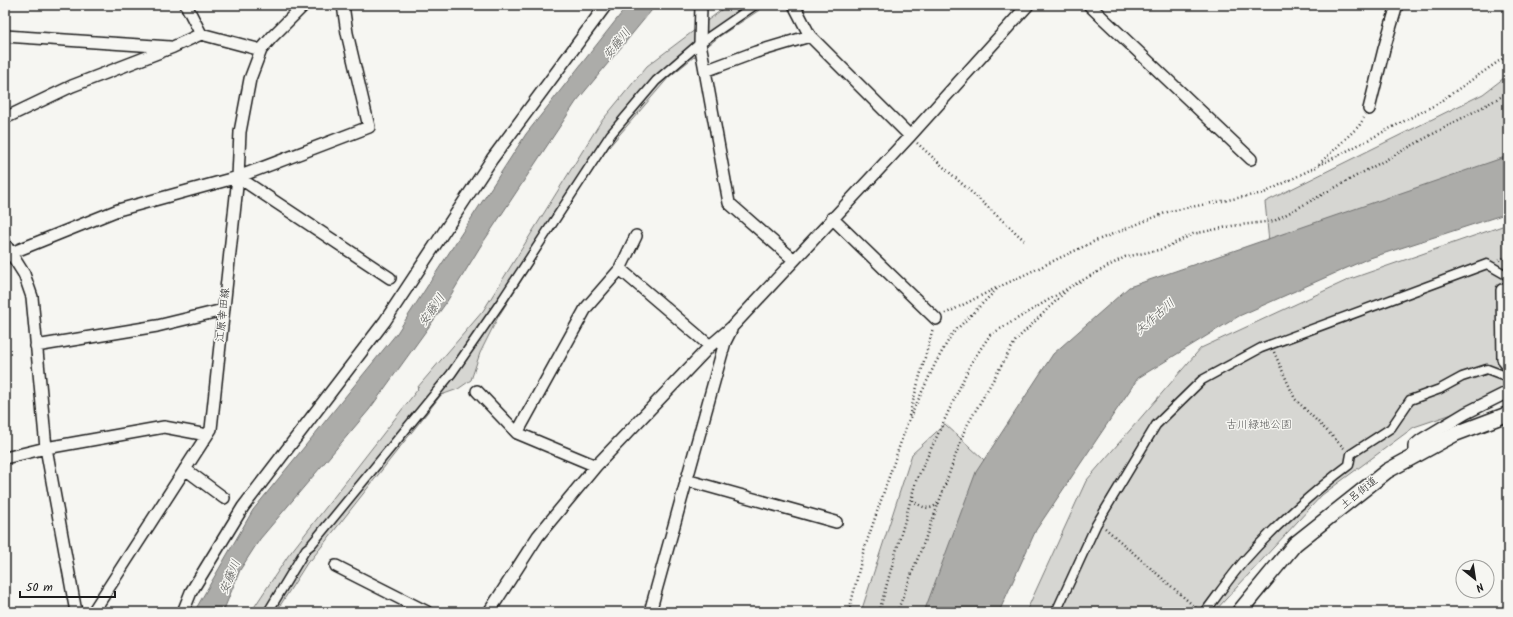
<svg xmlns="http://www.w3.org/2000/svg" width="1513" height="617" font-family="Kalam,'Klee One',sans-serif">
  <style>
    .green { fill: #d6d6d2; stroke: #797977 }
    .water { fill: #acaca9; stroke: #727271 }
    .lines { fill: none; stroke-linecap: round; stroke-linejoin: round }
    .pedestrian-casing { stroke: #1c1c1c; stroke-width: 11 }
    .minor-casing { stroke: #1c1c1c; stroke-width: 14 }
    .tertiary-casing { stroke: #1c1c1c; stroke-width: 17 }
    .path { stroke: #1c1c1c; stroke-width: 2.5; stroke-dasharray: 1 3; stroke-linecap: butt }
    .pedestrian { stroke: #f6f6f2; stroke-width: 8 }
    .minor { stroke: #f6f6f2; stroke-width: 11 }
    .tertiary { stroke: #f6f6f2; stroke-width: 14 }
    .labels { text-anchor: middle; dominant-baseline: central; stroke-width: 3; stroke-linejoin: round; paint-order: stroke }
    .street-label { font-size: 11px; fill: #1c1c1c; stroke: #f6f6f2 }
    .park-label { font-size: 11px; fill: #545453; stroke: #f6f6f2 }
    .water-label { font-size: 12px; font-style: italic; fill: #565654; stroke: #f6f6f2 }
  </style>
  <rect width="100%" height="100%" fill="#f6f6f2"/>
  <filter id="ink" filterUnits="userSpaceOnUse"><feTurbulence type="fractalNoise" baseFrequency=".025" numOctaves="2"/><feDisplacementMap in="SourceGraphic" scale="8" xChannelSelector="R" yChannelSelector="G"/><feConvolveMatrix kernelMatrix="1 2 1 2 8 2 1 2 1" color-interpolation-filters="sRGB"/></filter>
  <g filter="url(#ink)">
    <path class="green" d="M728 5H767L720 36 669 77 608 148 578 192 498 317 480 353 471 380 458 389 441 395 311 560H309L276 612H251L288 556 418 389 417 388 483 311 600 123 647 66Z
      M1508 75V173L1269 242 1265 202 1483 94Z
      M1508 224V395L1414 427 1322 495 1214 612H1026L1086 481 1201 348 1350 279Z
      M945 424 995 470 939 612H861L912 454Z"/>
    <path class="water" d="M628 5H656L576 102 480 247 446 303 369 410 260 539 240 570 223 612H194L253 510 397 333 526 134Z
      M1508 156V213L1367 259 1239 316 1138 378 1036 530 999 612H924L976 472 1053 354 1129 287Z"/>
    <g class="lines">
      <defs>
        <path id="pedestrian" d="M268 612 306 549 311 545 451 374 503 299 611 134 656 81 700 43 755 5
          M1056 612 1096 525 1156 425 1202 380 1261 348 1487 264 1508 276
          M1205 612C1218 595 1230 577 1244 561 1273 528 1314 491 1349 465L1351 454 1391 428 1410 400 1440 389 1462 377 1487 369 1508 377"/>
        <path id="minor" d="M186 5 201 34
          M701 5 700 43 729 203 794 260
          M1089 5 1251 159
          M5 36 170 47
          M810 36 910 136
          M705 71 756 52 810 36 794 5
          M1369 109 1384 49 1397 5
          M5 118 72 86 173 47 201 34 261 50
          M238 177 390 278
          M832 218 936 319
          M5 244 24 274 32 297 46 448 76 612
          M5 257 11 253 118 210 238 177 369 127 347 33 343 5
          M620 269 710 346
          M1502 290 1503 359 1508 365
          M36 346 157 326 223 310
          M477 391 517 433 596 466
          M517 433 586 308 620 269 636 236
          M1416 455 1414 451V446L1421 440 1466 413 1508 392
          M5 458 46 448 164 427 207 435
          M185 469 224 498
          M686 480 836 522
          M336 566 427 612
          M93 612 211 429 238 177 240 132 250 79 261 50 272 37 304 5
          M183 612 191 592 243 507 385 321 492 159 606 5
          M489 612 538 536 596 466 710 346 732 327 910 136 1028 5
          M650 612 725 342 731 330"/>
        <path id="tertiary" d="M1239 612 1295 544 1387 471 1455 434 1508 414"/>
      </defs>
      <use href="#pedestrian" class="pedestrian-casing"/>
      <use href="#minor" class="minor-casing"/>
      <use href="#tertiary" class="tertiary-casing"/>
      <path class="path" d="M917 143 1024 240
        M1319 164 1359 126 1364 118
        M1499 260 1508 256
        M945 314 996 288
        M1274 352 1295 399 1344 448
        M909 416 933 328
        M913 496V501C922 507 930 512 938 503
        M1105 528 1196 608
        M849 612 863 553 907 424 935 364 952 334 999 287 1093 242 1170 211 1264 193 1316 167 1435 105 1508 55
        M879 612 916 481 971 363 990 335 1070 287 1125 257 1163 249 1193 234 1232 226 1274 221 1508 93
        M897 612 934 516 965 429 1016 340 1067 290"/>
      <use href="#pedestrian" class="pedestrian"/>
      <use href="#minor" class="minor"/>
      <use href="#tertiary" class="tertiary"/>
    </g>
  </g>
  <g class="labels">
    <g class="street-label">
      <text transform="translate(223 315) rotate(-84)">江原幸田線</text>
      <text transform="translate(1359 493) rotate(-39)">土呂街道</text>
    </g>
    <g class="park-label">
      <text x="1259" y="425">古川緑地公園</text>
    </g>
    <g class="water-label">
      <text transform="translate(617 44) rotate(-52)">安藤川</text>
      <text transform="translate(432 310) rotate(-55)">安藤川</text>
      <text transform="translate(1155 317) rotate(-41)">矢作古川</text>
      <text transform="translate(230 577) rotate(-67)">安藤川</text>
    </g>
  </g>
  <rect width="1513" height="617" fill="none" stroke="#f6f6f2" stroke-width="20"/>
  <rect x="10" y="10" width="1493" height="597" fill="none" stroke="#1c1c1c" stroke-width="1.5" filter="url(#ink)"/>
  <g transform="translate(1475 579) rotate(150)"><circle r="19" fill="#f6f6f2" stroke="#9f9f9c"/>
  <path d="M0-3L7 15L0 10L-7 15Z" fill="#1c1c1c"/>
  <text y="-6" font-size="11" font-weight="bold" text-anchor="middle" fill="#1c1c1c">N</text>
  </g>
  <path d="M20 591v6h95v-6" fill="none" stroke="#1c1c1c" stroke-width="2"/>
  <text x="26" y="591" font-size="12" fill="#1c1c1c" stroke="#f6f6f2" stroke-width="3" paint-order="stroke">50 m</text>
</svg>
